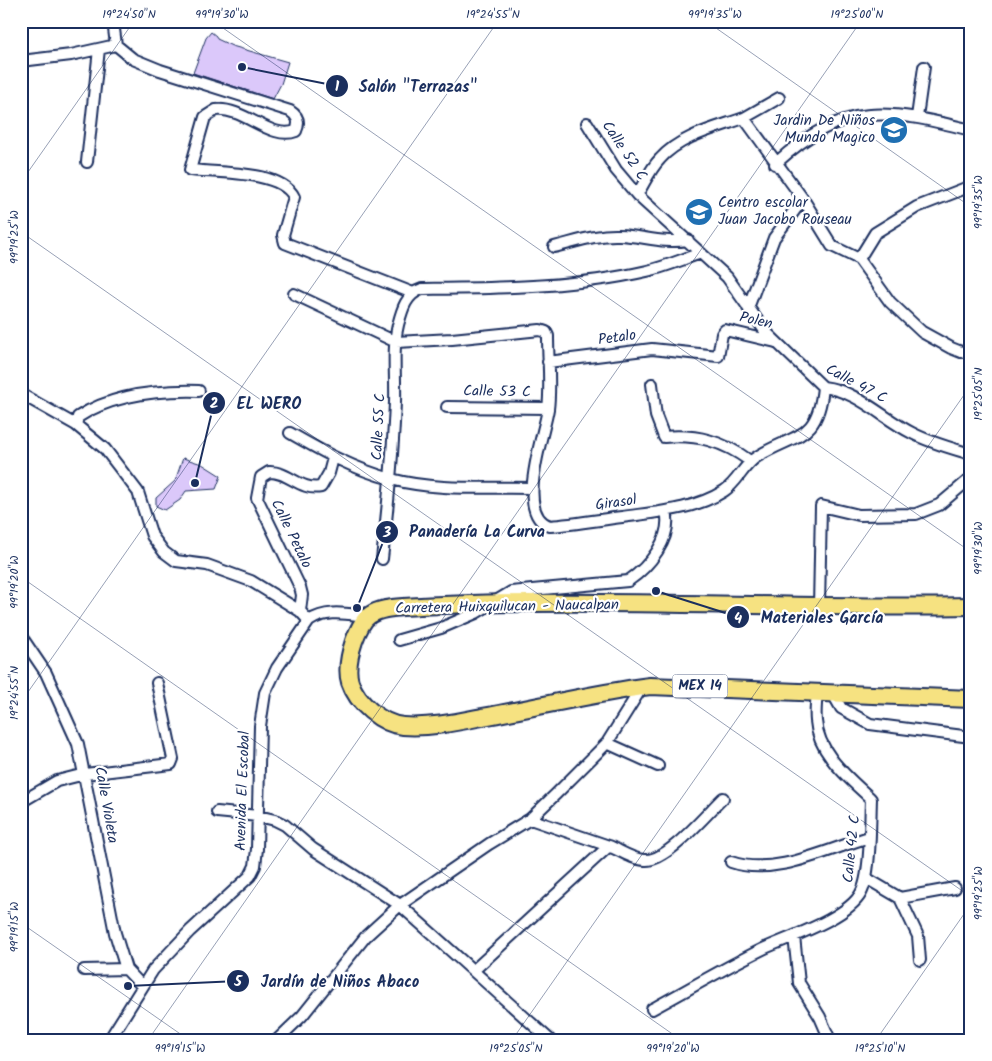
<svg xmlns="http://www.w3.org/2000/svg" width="992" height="1061" font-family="Kalam,sans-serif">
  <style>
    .building { fill: #dbc8fa; stroke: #1b2f5e }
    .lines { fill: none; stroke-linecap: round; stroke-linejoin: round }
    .minor-casing { stroke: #1b2f5e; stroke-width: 14 }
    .primary-casing { stroke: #1b2f5e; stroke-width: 20 }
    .minor { stroke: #fff; stroke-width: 10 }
    .primary { stroke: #f6e281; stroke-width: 16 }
    .ticks { fill: none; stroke: #1b2f5e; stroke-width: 1; stroke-opacity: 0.45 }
    .labels { text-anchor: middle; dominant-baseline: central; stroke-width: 4.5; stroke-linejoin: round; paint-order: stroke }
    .shield { fill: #fff; stroke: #5f6d8e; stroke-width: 1 }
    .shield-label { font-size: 14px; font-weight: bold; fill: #1b2f5e }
    .poi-label { font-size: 15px; fill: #1b2f5e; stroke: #fff; text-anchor: end }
    .street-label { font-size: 15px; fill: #1b2f5e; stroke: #fff }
    .leader { fill: none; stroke: #1b2f5e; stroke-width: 2 }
    .callout-dot { fill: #1b2f5e; stroke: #fff; stroke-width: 2 }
    .mark-label { font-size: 15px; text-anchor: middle; font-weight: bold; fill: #fff }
    .callout-label { font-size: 16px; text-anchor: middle; font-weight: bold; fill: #1b2f5e; stroke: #fff; stroke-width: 4.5; stroke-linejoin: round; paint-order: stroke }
    .neatline { fill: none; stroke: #1b2f5e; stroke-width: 2 }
    .ticks-label { font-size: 12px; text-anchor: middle; fill: #1b2f5e }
  </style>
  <rect width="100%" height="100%" fill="#fff"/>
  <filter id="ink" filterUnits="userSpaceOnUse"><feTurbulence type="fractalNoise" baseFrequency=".02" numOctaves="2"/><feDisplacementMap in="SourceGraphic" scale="10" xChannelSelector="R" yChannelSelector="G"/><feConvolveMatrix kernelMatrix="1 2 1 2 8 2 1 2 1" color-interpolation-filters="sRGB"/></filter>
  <g filter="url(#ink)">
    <path class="building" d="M211 32 216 36 217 39 232 46 288 62 281 84 273 99 193 73 206 38Z
      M183 458 202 464 221 476 216 489 186 491 180 500 165 510 156 506V498L175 481Z"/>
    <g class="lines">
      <defs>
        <path id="minor" d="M113 21 116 45 133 59 160 70 290 111C298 116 300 122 296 131 271 141 244 107 216 110L205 117 190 170C215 173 281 170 294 197L283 235 285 243 413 293
          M21 61 71 55 116 45
          M779 98 744 118 803 199 832 246 859 259 890 302 922 332 951 348 961 352 971 351
          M917 117 924 67
          M587 123 616 170 637 195 727 277 765 331 823 387C858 391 882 418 912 433 931 443 951 448 971 454
          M87 162 99 49
          M775 164C845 100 886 109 971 130
          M637 195C644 184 650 169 660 159 680 136 716 128 744 118
          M554 247C575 242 597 234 619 235 644 236 662 244 688 240
          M859 259 875 233 917 207 971 186
          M294 294 396 342 452 339 540 330 546 332 548 336C548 360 551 386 548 409 544 435 514 515 550 526 574 524 598 520 622 517 657 512 694 510 724 491 738 482 744 464 758 456 797 433 818 440 823 387
          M748 308 774 238 803 199
          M548 362 652 349 718 356 722 334 725 330 776 342
          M652 384 656 416 664 437C697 434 723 441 750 461
          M21 394 76 425 105 449 138 492 152 536 164 552 176 561 207 565 251 581 300 611 309 621C327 609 347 614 367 616
          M447 407 548 408
          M76 425 78 417C112 395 159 390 199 391
          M290 433C323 452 354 469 391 479 435 491 486 487 532 488
          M382 559C388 506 393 454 395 402 396 376 392 350 398 325 402 310 406 294 422 289 497 288 573 288 647 271 665 267 683 259 701 253
          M819 607 821 506 859 515 916 514 939 505 971 478
          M300 611 302 595 300 587 257 498 261 477 269 472C288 471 300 491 321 487L329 473 333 458
          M21 636 46 673 78 744 115 933 126 969 142 986
          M399 640 441 628 476 613 511 592 628 581C649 567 673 538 666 511
          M833 694 841 708 870 724 971 737
          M607 743 658 766
          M21 802 57 781 85 774 171 764 173 759 157 683
          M217 812 258 816 275 820 285 825 313 849 400 905 550 1040
          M609 846C619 850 633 860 645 860 667 862 707 813 723 798
          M731 862C774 877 826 850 869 837
          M866 878 900 898 918 936 920 960
          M900 898 955 888
          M794 936 799 983 820 1017 830 1040
          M84 970 126 969
          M474 970 609 846 530 819
          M652 1009C689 989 726 967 763 949 789 937 848 918 861 893 871 875 870 822 871 799 849 778 818 754 816 721 815 712 816 702 817 693
          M109 1040 153 970 190 931 250 876 255 866 257 849 260 726 265 693 277 668 309 621
          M277 1040 302 1016 366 936 400 905 489 844 530 819 556 794 607 743 642 687"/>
        <path id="primary" d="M971 606C782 610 592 596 403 607 391 608 379 609 370 615 362 620 357 633 354 641 350 653 346 669 350 682 357 703 381 724 403 726 430 728 457 722 482 717 539 707 594 693 650 686L971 699"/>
      </defs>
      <use href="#minor" class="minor-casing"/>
      <use href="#primary" class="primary-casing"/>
      <use href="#minor" class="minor"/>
      <use href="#primary" class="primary"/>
    </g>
  </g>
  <path class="ticks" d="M213 21 971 552M706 21 971 207M21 182 134 21M21 232 971 897M21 577 681 1040M21 702 498 21M21 923 189 1040M148 1040 861 21M512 1040 971 385M876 1040 971 904"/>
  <defs>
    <symbol id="school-disc" viewBox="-11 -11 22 22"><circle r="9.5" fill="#1f6fb2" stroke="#fff"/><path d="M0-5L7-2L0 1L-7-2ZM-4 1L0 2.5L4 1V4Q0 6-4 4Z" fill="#fff"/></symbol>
  </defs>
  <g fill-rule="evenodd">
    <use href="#school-disc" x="878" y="114" width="32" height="32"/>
    <use href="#school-disc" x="683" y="196" width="32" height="32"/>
  </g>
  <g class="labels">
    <rect class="shield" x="672.5" y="674.5" width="55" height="23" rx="4"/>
    <g class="shield-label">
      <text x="700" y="686">MEX 14</text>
    </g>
    <g class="poi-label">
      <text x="875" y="121">Jardin De Niños<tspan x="875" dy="17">Mundo Magico</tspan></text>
      <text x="718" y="203" text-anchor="start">Centro escolar<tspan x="718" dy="17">Juan Jacobo Rouseau</tspan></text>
    </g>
    <g class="street-label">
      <text transform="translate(624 151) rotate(56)">Calle 52 C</text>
      <text transform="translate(756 321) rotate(13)">Polen</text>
      <text transform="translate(617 338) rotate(-8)">Petalo</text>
      <text transform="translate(856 384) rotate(28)">Calle 47 C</text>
      <text transform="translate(497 392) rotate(1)">Calle 53 C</text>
      <text transform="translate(379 427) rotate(-87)">Calle 55 C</text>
      <text transform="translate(616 503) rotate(-8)">Girasol</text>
      <text transform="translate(291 534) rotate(64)">Calle Petalo</text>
      <text transform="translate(507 607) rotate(-1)">Carretera Huixquilucan - Naucalpan</text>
      <text transform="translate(243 791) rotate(-88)">Avenida El Escobal</text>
      <text transform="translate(106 805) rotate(80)">Calle Violeta</text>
      <text transform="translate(852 849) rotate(-84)">Calle 42 C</text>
    </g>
  </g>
  <path class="leader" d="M242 67L337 86M195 483L214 403M357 608L387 532M656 591L738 617M128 986L238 981"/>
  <g class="callout-dot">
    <circle cx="242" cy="67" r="5"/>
    <circle cx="195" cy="483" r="5"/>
    <circle cx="357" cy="608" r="5"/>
    <circle cx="656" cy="591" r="5"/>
    <circle cx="128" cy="986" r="5"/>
    <circle cx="337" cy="86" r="12"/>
    <circle cx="214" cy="403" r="12"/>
    <circle cx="387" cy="532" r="12"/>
    <circle cx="738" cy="617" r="12"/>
    <circle cx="238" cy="981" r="12"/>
  </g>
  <g class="mark-label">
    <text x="337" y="91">1</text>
    <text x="214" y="408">2</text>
    <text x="387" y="537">3</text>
    <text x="738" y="623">4</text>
    <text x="238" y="986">5</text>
  </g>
  <g class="callout-label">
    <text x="418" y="92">Salón "Terrazas"</text>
    <text x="269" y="409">EL WERO</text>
    <text x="477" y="537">Panadería La Curva</text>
    <text x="822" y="623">Materiales García</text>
    <text x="340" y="987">Jardín de Niños Abaco</text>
  </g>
  <rect width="992" height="1061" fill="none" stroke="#fff" stroke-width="55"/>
  <rect x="28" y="28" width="936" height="1006" class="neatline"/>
  <g class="ticks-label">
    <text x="129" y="18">19°24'50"N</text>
    <text x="222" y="18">99°19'30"W</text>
    <text x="493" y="18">19°24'55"N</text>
    <text x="715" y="18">99°19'35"W</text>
    <text x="857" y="18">19°25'00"N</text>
    <text transform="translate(978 202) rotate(-90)" y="4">99°19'35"W</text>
    <text transform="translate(14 237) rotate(-90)" y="4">99°19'25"W</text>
    <text transform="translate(978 394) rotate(-90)" y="4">19°25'05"N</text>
    <text transform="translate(978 548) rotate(-90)" y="4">99°19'30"W</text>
    <text transform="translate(14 582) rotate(-90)" y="4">99°19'20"W</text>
    <text transform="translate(14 693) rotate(-90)" y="4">19°24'55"N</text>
    <text transform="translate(978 893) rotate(-90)" y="4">99°19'25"W</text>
    <text transform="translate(14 927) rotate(-90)" y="4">99°19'15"W</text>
    <text x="180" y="1052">99°19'15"W</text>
    <text x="516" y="1052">19°25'05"N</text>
    <text x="673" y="1052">99°19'20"W</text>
    <text x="880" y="1052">19°25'10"N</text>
  </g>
</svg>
